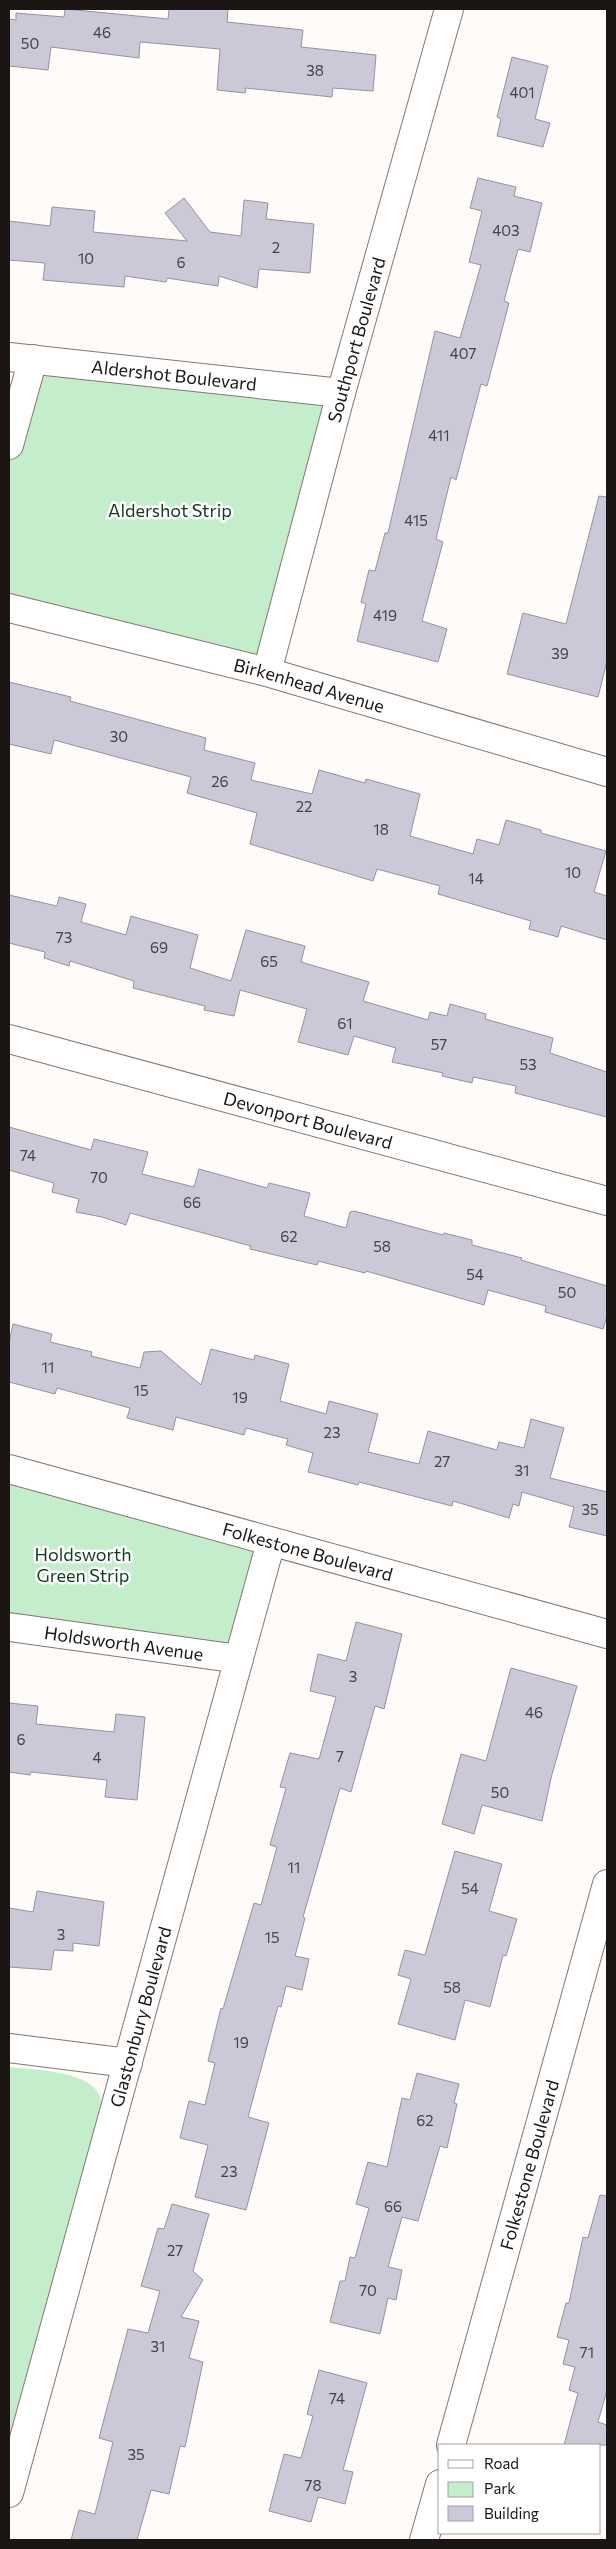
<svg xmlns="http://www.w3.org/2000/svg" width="616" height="2549" font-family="Commissioner,sans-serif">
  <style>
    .green { fill: #c4edcc }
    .building { fill: #cbc9d8; stroke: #9492a0 }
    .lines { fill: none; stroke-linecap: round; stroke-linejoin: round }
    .street-casing { stroke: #857670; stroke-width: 30 }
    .street { stroke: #fff; stroke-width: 28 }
    .labels { text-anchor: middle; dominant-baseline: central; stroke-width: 5; stroke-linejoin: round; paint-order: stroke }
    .number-label { font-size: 15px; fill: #474244 }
    .street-label { font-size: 18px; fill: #1b1513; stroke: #fff }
    .park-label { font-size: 18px; fill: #113b1f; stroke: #fff }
  </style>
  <rect width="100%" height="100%" fill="#fefbf9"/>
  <path class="green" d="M33 359 341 393 267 672 9 608V445Z
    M9 1469 271 1542 239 1659 9 1627Z
    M9 2067C33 2070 89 2070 100 2096 102 2101 100 2111 100 2116L9 2445Z"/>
  <path class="building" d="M65 9 168 19 169 9H228L227 22 303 30 301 47 376 55 373 91 333 88 332 97 246 88 245 93 217 90 220 49 140 42 139 58 51 47 48 70 9 66V19L16 20V13L64 17Z
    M512 57 548 66 535 119 550 123 543 147 497 136 501 119 497 117Z
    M478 178 516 187 514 196 542 203 530 252 518 249 504 301 509 303 487 386 481 384 456 480 451 477 436 539 443 542 422 621 447 629 438 662 357 641 366 604 361 602 369 570 375 571 385 533H388L435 331 460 338 481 265 469 262 482 211 470 208Z
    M184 198 210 232 241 236 244 200 268 203 266 219 314 224 310 273 259 269 257 288 219 276 218 286 167 278 166 282 125 276 124 287 43 280 45 263 9 260V221L50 226 52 207 95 211 93 232 187 241 165 213Z
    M599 496 607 497V661L598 697 507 674 523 613 566 624Z
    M9 682 71 697 70 701 206 738 204 750 255 763 251 780 312 794 319 770 365 783 366 779 420 794 410 836 473 854 477 839 499 845 506 820 541 830V833L606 851 594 892 607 896V940L561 926 558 937 529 929 531 921 438 894 440 886 377 869 373 881 250 844 257 813 187 793 191 777 54 740 51 754 9 744Z
    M9 895 57 906 59 897 86 904 81 922 126 935 131 916 198 935 190 968 231 981 246 930 305 946 301 962 369 982 363 1001 428 1020 430 1012 447 1016 450 1004 486 1014 485 1019 553 1038 550 1053 607 1072V1117L515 1093 516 1086 473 1077 472 1083 442 1076 443 1073 392 1062 396 1048 354 1036 348 1055 298 1042 307 1009 240 990 234 1016 204 1010 205 1006 133 988 134 981 70 961 69 966 44 958 45 952 9 943Z
    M9 1127 91 1150 94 1139 148 1152 142 1174 194 1187 199 1169 267 1188 269 1183 310 1193 304 1216 346 1228 350 1212 354 1211 443 1235 444 1233 472 1240V1245L522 1258 521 1260 607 1286V1316L603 1329 545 1312 546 1306 488 1290 484 1305 366 1271 365 1273 318 1261 317 1265 250 1249 251 1246 130 1213 126 1225 102 1217 76 1212 79 1199 52 1192 54 1183 9 1170Z
    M13 1324 52 1334 50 1342 92 1352 91 1356 140 1368 144 1352 161 1351 201 1385 211 1349 254 1360 255 1355 289 1364 280 1401 326 1414 329 1401 378 1414 368 1452 419 1464 428 1431 497 1450 499 1442 524 1448 531 1419 564 1428 550 1478 607 1492V1536L569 1527 574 1507 522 1492 519 1506 513 1504 509 1518 453 1501 452 1506 359 1482 358 1485 308 1472 313 1453 286 1445 288 1439 246 1428 244 1435 176 1417 173 1430 127 1418 130 1408 57 1388 55 1394 9 1382V1343Z
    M356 1622 402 1634 384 1709 375 1706 351 1792 340 1788 303 1917 305 1918 295 1956 309 1959 302 1990 286 1986 281 2007 278 2006 248 2117 269 2123 246 2210 195 2197 208 2145 180 2138 189 2101 205 2105 215 2063 208 2061 221 2008 223 2009 254 1903 261 1905 277 1847 270 1845 286 1788 280 1787 290 1753 319 1759 336 1697 310 1691 318 1654 346 1661Z
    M511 1668 577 1686 551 1778 542 1821 482 1805 474 1834 442 1824 461 1754 486 1761Z
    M9 1703 38 1706 36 1724 114 1732 116 1714 145 1717 137 1800 105 1797 107 1780 31 1772 30 1775 9 1772Z
    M455 1851 502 1864 489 1911 517 1919 506 1956 503 1955 490 2007 465 2000 455 2040 398 2024 411 1979 398 1975 405 1950 425 1955Z
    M37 1891 104 1902 99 1946 73 1943V1951L54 1950 51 1970 9 1967V1908L33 1912Z
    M417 2073 459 2084 454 2103 457 2104 447 2148 440 2146 418 2221 402 2217 388 2267 402 2270 396 2300 388 2298 380 2334 330 2322 340 2281H345L350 2257 355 2258 369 2208 356 2204 368 2162 387 2167 402 2098 410 2100Z
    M600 2195 607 2196V2390L598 2422 607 2425V2445H564L578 2393 569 2390 575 2367 563 2364 569 2340 557 2337 566 2303H569L583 2237 588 2238Z
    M172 2204 209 2214 193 2271 203 2280 181 2317 199 2321 189 2358 203 2362 185 2447 180 2446 169 2494 151 2490 137 2540H71L79 2510 95 2514 113 2442 99 2438 128 2329 148 2333 160 2291 141 2286 158 2228 164 2229Z
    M319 2370 367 2383 343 2470 353 2472 345 2504 318 2497 311 2522 269 2511 284 2454 301 2458 313 2416 307 2414Z"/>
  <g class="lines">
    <defs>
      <g id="street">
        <path id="s1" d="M9 357 341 393"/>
        <path d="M9 445 33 359"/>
        <path id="s2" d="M9 608 267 672 607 772"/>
        <path id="s3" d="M267 672 341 393 449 9"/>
        <path id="s4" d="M9 1039 607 1201"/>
        <path id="s5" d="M9 1469 607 1634"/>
        <path id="s6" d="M9 1627 239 1659"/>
        <path d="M9 2048 128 2063"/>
        <path id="s7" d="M451 2445 607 1884"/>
        <path id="s8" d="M9 2493 271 1542"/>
        <path d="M424 2540 440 2484"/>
      </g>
    </defs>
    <use href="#street" class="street-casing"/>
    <use href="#street" class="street"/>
  </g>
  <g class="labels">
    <g class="number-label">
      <text x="102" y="32">46</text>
      <text x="30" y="43">50</text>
      <text x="315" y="70">38</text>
      <text x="522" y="92">401</text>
      <text x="506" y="230">403</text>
      <text x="276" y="247">2</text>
      <text x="86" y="258">10</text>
      <text x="181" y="262">6</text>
      <text x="463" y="353">407</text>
      <text x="439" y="435">411</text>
      <text x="416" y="520">415</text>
      <text x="385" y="615">419</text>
      <text x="560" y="653">39</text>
      <text x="119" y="736">30</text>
      <text x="220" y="781">26</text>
      <text x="304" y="806">22</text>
      <text x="381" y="829">18</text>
      <text x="573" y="872">10</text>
      <text x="476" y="878">14</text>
      <text x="64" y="937">73</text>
      <text x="159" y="947">69</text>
      <text x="269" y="961">65</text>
      <text x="345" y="1023">61</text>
      <text x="439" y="1044">57</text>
      <text x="528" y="1064">53</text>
      <text x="28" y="1155">74</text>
      <text x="99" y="1177">70</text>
      <text x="192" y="1202">66</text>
      <text x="289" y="1236">62</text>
      <text x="382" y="1246">58</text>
      <text x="475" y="1274">54</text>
      <text x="567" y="1292">50</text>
      <text x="48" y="1367">11</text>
      <text x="141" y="1390">15</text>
      <text x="240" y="1397">19</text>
      <text x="332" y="1432">23</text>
      <text x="442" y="1461">27</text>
      <text x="522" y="1470">31</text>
      <text x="590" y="1509">35</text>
      <text x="353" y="1676">3</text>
      <text x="534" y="1712">46</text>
      <text x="21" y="1739">6</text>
      <text x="340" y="1756">7</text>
      <text x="97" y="1757">4</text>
      <text x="500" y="1792">50</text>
      <text x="294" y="1867">11</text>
      <text x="470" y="1888">54</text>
      <text x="61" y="1934">3</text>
      <text x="272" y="1937">15</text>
      <text x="452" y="1987">58</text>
      <text x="241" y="2042">19</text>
      <text x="425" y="2120">62</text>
      <text x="229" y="2171">23</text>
      <text x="393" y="2206">66</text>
      <text x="175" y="2250">27</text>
      <text x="368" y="2290">70</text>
      <text x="158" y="2346">31</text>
      <text x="587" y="2352">71</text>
      <text x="337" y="2398">74</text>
      <text x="136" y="2454">35</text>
      <text x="313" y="2485">78</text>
    </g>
    <g class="street-label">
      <text stroke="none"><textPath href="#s3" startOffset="344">Southport Boulevard</textPath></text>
      <text stroke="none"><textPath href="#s1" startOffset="166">Aldershot Boulevard</textPath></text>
      <text stroke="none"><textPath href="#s2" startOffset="310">Birkenhead Avenue</textPath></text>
      <text stroke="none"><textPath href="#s4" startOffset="310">Devonport Boulevard</textPath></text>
      <text stroke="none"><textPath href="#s5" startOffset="310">Folkestone Boulevard</textPath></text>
      <text stroke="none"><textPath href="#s6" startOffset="116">Holdsworth Avenue</textPath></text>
      <text stroke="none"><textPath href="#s8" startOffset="494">Glastonbury Boulevard</textPath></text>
      <text stroke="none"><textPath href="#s7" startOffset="291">Folkestone Boulevard</textPath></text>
    </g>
    <g class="park-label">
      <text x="170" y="510">Aldershot Strip</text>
      <text x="83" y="1554">Holdsworth<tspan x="83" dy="21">Green Strip</tspan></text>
    </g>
  </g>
  <rect width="616" height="2549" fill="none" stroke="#1b1513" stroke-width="20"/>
  <rect x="438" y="2444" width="162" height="90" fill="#ffffff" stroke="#a4a1a1"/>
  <rect x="448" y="2460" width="25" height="8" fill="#ffffff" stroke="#a4a1a1"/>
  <text x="484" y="2469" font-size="15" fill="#1b1513">Road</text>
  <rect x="448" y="2482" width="25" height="15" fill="#c4edcc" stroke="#a4a1a1"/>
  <text x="484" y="2494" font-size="15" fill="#1b1513">Park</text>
  <rect x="448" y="2506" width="25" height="15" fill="#cbc9d8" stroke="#a4a1a1"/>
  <text x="484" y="2519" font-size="15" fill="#1b1513">Building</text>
</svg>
